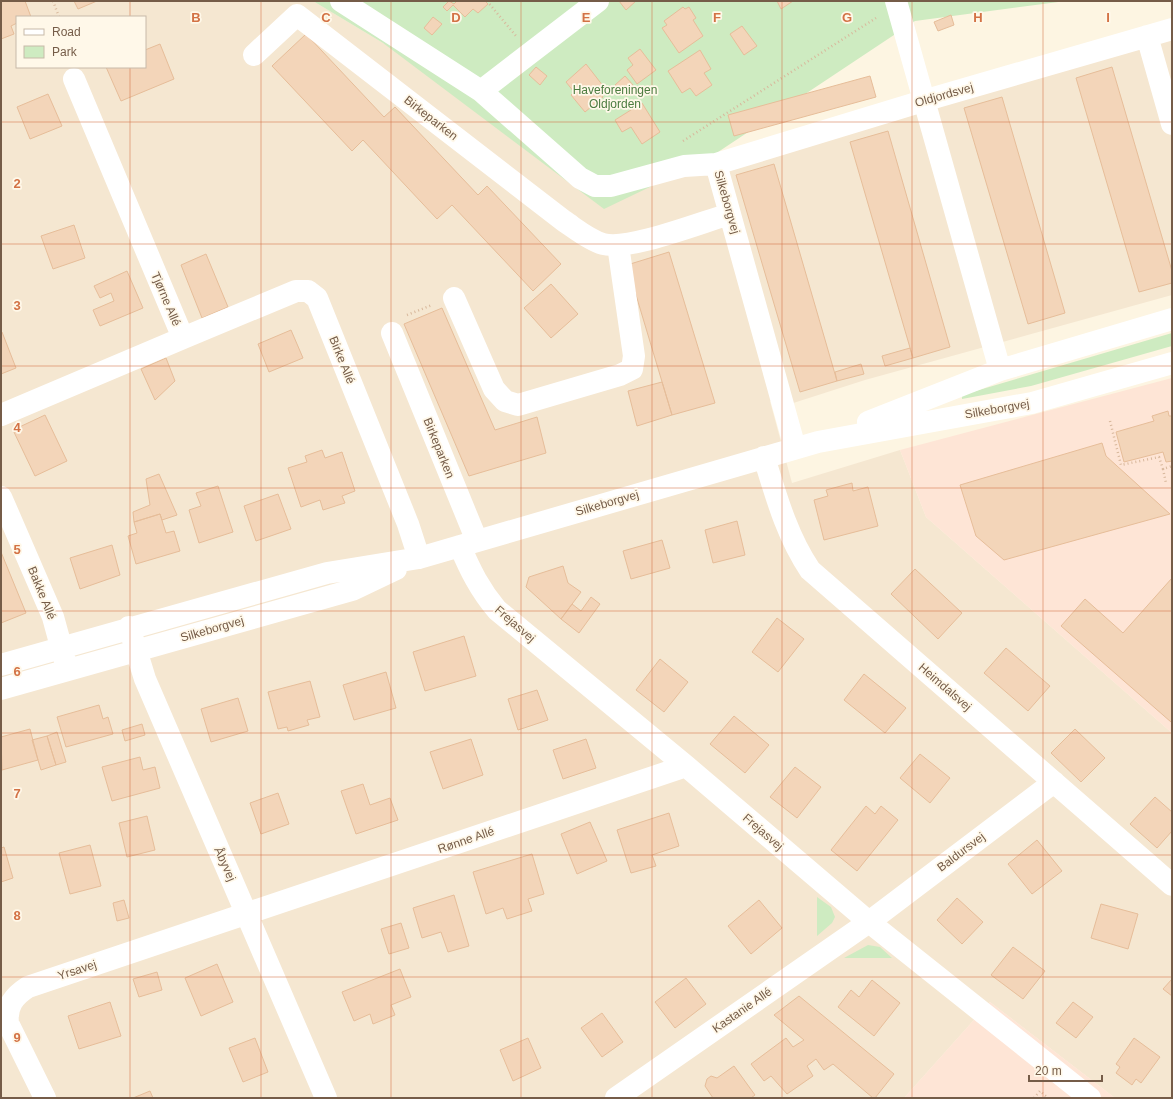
<svg xmlns="http://www.w3.org/2000/svg" width="1173" height="1099" font-family="Helvetica,sans-serif">
  <style>
    .residential { fill: #f5e7d1; fill-rule: evenodd }
    .commercial { fill: #fee5d6 }
    .green { fill: #ceebc1 }
    .building { fill: #f3d5b9; stroke: #e6bd99 }
    .lines { fill: none; stroke-linecap: round; stroke-linejoin: round }
    .path { stroke: #d8b89c; stroke-width: 2.5; stroke-dasharray: 1 3; stroke-linecap: butt }
    .minor { stroke: #fff; stroke-width: 22 }
    .grid { fill: none; stroke: #d37245; stroke-width: 1; stroke-opacity: 0.55 }
    .labels { text-anchor: middle; dominant-baseline: central; stroke-width: 3.5; stroke-linejoin: round; paint-order: stroke }
    .park-label { font-size: 12px; fill: #4c7c40; stroke: #fff8e9 }
    .street-label { font-size: 12px; fill: #755c48; stroke: #fff8e9 }
    .grid-label { font-size: 13px; text-anchor: middle; font-weight: bold; fill: #d37245; stroke: #fff8e9; stroke-width: 3.5; stroke-linejoin: round; paint-order: stroke }
  </style>
  <rect width="100%" height="100%" fill="#fdf5e2"/>
  <path class="residential" d="M1 1H313L383 43 706 160 1172 24V295L865 380 784 406 770 401 792 483 900 450 926 517 1172 733V1098H1115L990 1002 904 1098H1ZM17 17H145V67H17Z"/>
  <path class="commercial" d="M1172 378V733L926 517 900 450Z
    M990 1002 1115 1098H904Z"/>
  <path class="green" d="M313 1H1066L915 21 706 160 604 209 383 43Z
    M1172 333V346L1031 386 962 399V395Z
    M817 897 831 907 835 917 832 923 817 936Z
    M868 945 880 947 892 958H844Z"/>
  <path class="building" d="M1 1H25L31 17H17V23L11 26 14 34 1 39Z
    M74 1H97L78 9Z
    M449 1 454 4 457 1H485L488 4 478 13 473 9 465 17 453 5 447 11 443 7Z
    M619 1H636L626 10Z
    M777 1H793L781 9Z
    M683 7 685 9 689 7 696 18 693 20 703 36 679 53 662 28 667 25 664 21Z
    M951 15 954 25 938 31 934 22Z
    M433 17 442 24 432 35 424 28Z
    M742 26 757 46 744 55 730 34Z
    M306 34 384 117 395 107 478 195 487 186 561 264 533 291 452 205 437 219 363 140 352 151 272 66Z
    M160 44 174 79 121 101 106 67H145V50Z
    M640 49 656 70 637 84 627 70 633 65 628 58Z
    M700 50 711 69 704 73 712 85 696 96 690 88 682 93 668 71Z
    M586 64 607 91 602 95 603 97 585 112 571 95 574 92 566 82Z
    M536 67 547 76 540 85 529 75Z
    M1112 67 1172 271V283L1139 292 1076 78Z
    M625 76 633 85 629 89 632 91 626 96 615 85Z
    M870 76 876 97 734 136 728 115Z
    M48 94 62 126 30 139 17 107Z
    M1002 97 1065 313 1028 324 964 108Z
    M642 103 660 132 642 144 631 127 622 132 615 120Z
    M888 131 950 347 913 358 850 142Z
    M774 164 837 381 800 392 736 175Z
    M74 225 85 258 53 269 41 236Z
    M669 252 715 403 672 415 627 265Z
    M206 254 228 307 202 318 181 265Z
    M127 271 143 308 100 326 93 310 114 301 111 293 100 298 94 286Z
    M551 284 578 314 551 338 524 308Z
    M442 308 495 430 537 417 546 453 469 476 404 324Z
    M291 330 303 358 269 372 258 344Z
    M2 332 16 368 1 374V333Z
    M910 348 913 358 885 366 882 356Z
    M166 358 175 381 155 400 141 369Z
    M861 364 864 374 837 381 835 372Z
    M662 382 672 415 637 426 628 391Z
    M1168 411 1169 416H1172V461L1166 462 1163 452 1124 462 1116 432 1154 421 1152 416Z
    M45 415 67 461 35 476 13 430Z
    M1102 443 1106 456 1170 514 1004 560 976 536 960 485Z
    M322 450 325 458 342 452 355 491 342 496 345 503 323 510 320 500 301 507 288 468 307 462 305 456Z
    M159 474 177 515 162 520 160 514 134 522 133 512 150 505 146 479Z
    M852 483 853 491 868 487 878 526 824 540 814 500 828 496 826 490Z
    M218 486 233 532 199 543 189 510 201 506 196 493Z
    M278 494 291 529 256 541 244 506Z
    M160 514 166 533 174 531 180 551 136 564 128 536 137 533 134 522Z
    M737 521 745 555 713 563 705 530Z
    M662 540 670 568 631 579 623 551Z
    M112 545 120 575 80 589 70 558Z
    M1 552 26 613 1 623Z
    M563 566 568 583 581 592 561 619 526 587 529 577Z
    M915 569 962 613 938 639 891 594Z
    M1172 578V721L1171 722 1061 626 1085 599 1123 633Z
    M591 597 600 604 579 633 561 619 572 604 581 611Z
    M777 618 804 639 778 672 752 652Z
    M464 636 476 676 425 691 413 652Z
    M1006 648 1050 686 1028 711 984 673Z
    M660 659 688 682 664 712 636 690Z
    M386 672 396 708 354 720 343 685Z
    M864 674 906 708 885 733 844 700Z
    M310 681 320 717 307 720 309 725 288 731 287 727 278 729 268 692Z
    M537 690 548 720 518 730 508 699Z
    M238 698 248 731 211 742 201 709Z
    M99 705 103 719 108 717 113 734 66 747 57 717Z
    M734 716 769 745 745 773 710 744Z
    M142 724 145 735 125 741 122 730Z
    M30 729 38 760 2 770 1 737Z
    M1075 729 1105 758 1081 782 1051 753Z
    M57 732 66 762 56 765 47 736Z
    M47 736 56 765 41 770 32 740Z
    M471 739 483 775 443 789 430 752Z
    M586 739 596 768 563 779 553 750Z
    M920 754 950 778 930 803 900 778Z
    M140 757 143 770 155 767 160 788 112 801 102 767Z
    M795 767 821 787 797 818 770 797Z
    M363 784 370 805 390 798 398 820 356 834 341 791Z
    M278 793 289 824 261 834 250 803Z
    M1155 797 1172 812V831L1157 848 1130 824Z
    M866 806 875 814 881 806 898 820 857 871 831 850Z
    M669 813 679 846 652 855 656 866 631 873 617 830Z
    M147 816 155 850 127 857 119 823Z
    M590 822 607 861 577 874 561 834Z
    M1037 840 1062 871 1032 894 1008 864Z
    M90 845 101 886 70 894 59 853Z
    M4 847 13 878 1 882V848Z
    M532 854 544 894 528 899 532 911 507 919 503 908 486 914 473 872Z
    M454 895 469 946 448 952 441 932 422 938 413 908Z
    M957 898 983 922 962 944 937 920Z
    M124 900 129 918 117 921 113 903Z
    M759 900 782 928 751 954 728 926Z
    M1101 904 1138 914 1128 949 1091 938Z
    M401 923 409 948 389 954 381 929Z
    M1013 947 1045 971 1023 999 991 975Z
    M217 964 233 1002 201 1016 185 978Z
    M400 969 411 997 391 1005 395 1015 373 1024 370 1014 354 1021 342 992Z
    M157 972 162 990 139 997 133 979Z
    M686 978 706 1004 675 1028 655 1002Z
    M1172 979V996L1163 989Z
    M872 980 900 1003 874 1036 838 1007 851 990 859 997Z
    M799 996 894 1074 875 1098H873L833 1064 824 1070 816 1059 807 1066 813 1076 787 1094 771 1076 764 1081 751 1064 786 1038 793 1047 804 1040 774 1015Z
    M110 1002 121 1036 79 1049 68 1016Z
    M1073 1002 1093 1017 1076 1038 1056 1023Z
    M602 1013 623 1042 602 1057 581 1028Z
    M255 1038 268 1072 243 1082 229 1048Z
    M528 1038 541 1068 513 1081 500 1050Z
    M1134 1038 1160 1057 1141 1083 1136 1079 1132 1085 1116 1073 1120 1067 1116 1064Z
    M734 1066 755 1095 751 1098H713L705 1086 707 1079 711 1076 717 1078Z
    M150 1091 153 1098H133Z"/>
  <g class="lines">
    <path class="path" d="M53 1 59 17
      M487 1 516 36
      M683 141 876 18
      M407 315 432 305
      M1110 421 1121 465 1159 457 1163 469 1172 466
      M1163 469 1166 483
      M1034 1098 1040 1091 1048 1098"/>
    <path class="minor" d="M341 1 481 91 580 178 595 186H611L684 166 716 164 923 101 1172 29
      M896 1 1000 370
      M1147 36 1172 124
      M254 55 297 15 564 221C576 229 589 240 603 244 629 251 702 222 730 214
      M481 91 598 1
      M716 164 795 448
      M454 298 494 389 505 401 518 405 620 375 632 369 634 356 618 245
      M392 333 477 541
      M183 338 296 291H308L317 298 408 524 419 558
      M1 415 183 338 74 79
      M868 422 1000 370 1172 319
      M764 457C776 496 787 536 810 570L1172 885
      M1 497 53 617 65 661
      M460 546C470 570 480 590 497 610L686 766 869 922 1090 1098
      M129 627 145 679 326 1098
      M1 665 327 573 419 558 818 442 1032 403 1172 363
      M1 689 352 590 396 569
      M45 1098 8 1023C6 1006 14 996 28 987L686 766
      M616 1098 869 922 1054 782"/>
  </g>
  <path class="grid" d="M130 1V17M261 1V1098M391 1V1098M521 1V1098M652 1V1098M782 1V1098M912 1V1098M1043 1V1098M130 67V1098M1 122H1172M1 244H1172M1 366H1172M1 488H1172M1 611H1172M1 733H1172M1 855H1172M1 977H1172"/>
  <g class="labels">
    <g class="park-label">
      <text x="615" y="90">Haveforeningen<tspan x="615" dy="14">Oldjorden</tspan></text>
    </g>
    <g class="street-label">
      <text transform="translate(944 95) rotate(-16)">Oldjordsvej</text>
      <text transform="translate(431 118) rotate(38)">Birkeparken</text>
      <text transform="translate(727 202) rotate(74)">Silkeborgvej</text>
      <text transform="translate(166 299) rotate(67)">Tjørne Allé</text>
      <text transform="translate(342 360) rotate(68)">Birke Allé</text>
      <text transform="translate(997 409) rotate(-10)">Silkeborgvej</text>
      <text transform="translate(439 448) rotate(68)">Birkeparken</text>
      <text transform="translate(607 503) rotate(-16)">Silkeborgvej</text>
      <text transform="translate(42 593) rotate(68)">Bakke Allé</text>
      <text transform="translate(515 624) rotate(41)">Frejasvej</text>
      <text transform="translate(212 629) rotate(-16)">Silkeborgvej</text>
      <text transform="translate(945 687) rotate(41)">Heimdalsvej</text>
      <text transform="translate(763 832) rotate(41)">Frejasvej</text>
      <text transform="translate(466 840) rotate(-19)">Rønne Allé</text>
      <text transform="translate(961 852) rotate(-37)">Baldursvej</text>
      <text transform="translate(225 864) rotate(66)">Åbyvej</text>
      <text transform="translate(77 970) rotate(-18)">Yrsavej</text>
      <text transform="translate(742 1010) rotate(-35)">Kastanie Allé</text>
    </g>
  </g>
  <g class="grid-label">
    <text x="196" y="22">B</text>
    <text x="326" y="22">C</text>
    <text x="456" y="22">D</text>
    <text x="586" y="22">E</text>
    <text x="717" y="22">F</text>
    <text x="847" y="22">G</text>
    <text x="978" y="22">H</text>
    <text x="1108" y="22">I</text>
    <text x="17" y="188">2</text>
    <text x="17" y="310">3</text>
    <text x="17" y="432">4</text>
    <text x="17" y="554">5</text>
    <text x="17" y="676">6</text>
    <text x="17" y="798">7</text>
    <text x="17" y="920">8</text>
    <text x="17" y="1042">9</text>
  </g>
  <rect width="1173" height="1099" fill="none" stroke="#755c48" stroke-width="4"/>
  <rect x="16" y="16" width="130" height="52" fill="#fff8e9" stroke="#c8baa9"/>
  <rect x="24" y="29" width="20" height="6" fill="#ffffff" stroke="#c8baa9"/>
  <text x="52" y="36" font-size="12" fill="#755c48">Road</text>
  <rect x="24" y="46" width="20" height="12" fill="#ceebc1" stroke="#c8baa9"/>
  <text x="52" y="56" font-size="12" fill="#755c48">Park</text>
  <path d="M1029 1075v6h73v-6" fill="none" stroke="#755c48" stroke-width="2"/>
  <text x="1035" y="1075" font-size="12" fill="#755c48" stroke="#fff8e9" stroke-width="3" paint-order="stroke">20 m</text>
</svg>
